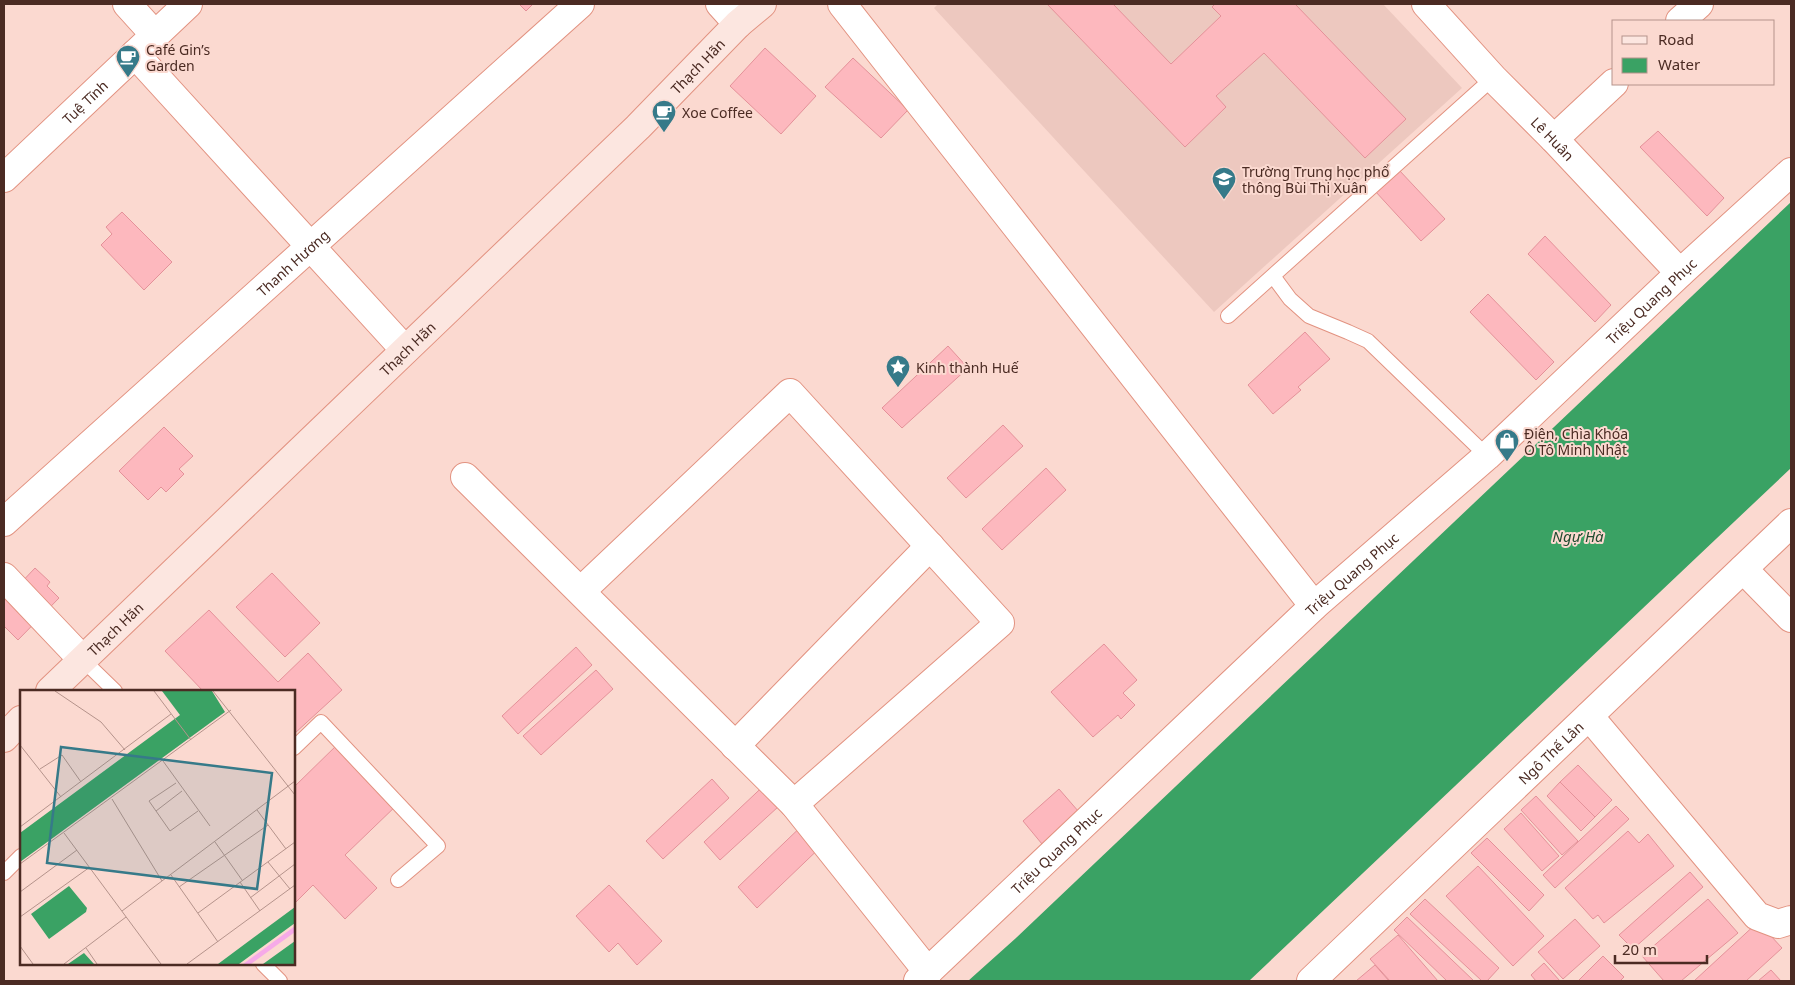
<svg xmlns="http://www.w3.org/2000/svg" width="1795" height="985" font-family="'Noto Sans',sans-serif">
  <style>
    .built { fill: #edc8bf }
    .water { fill: #3aa264 }
    .building { fill: #fdb8be; stroke: #e49199 }
    .lines { fill: none; stroke-linecap: round; stroke-linejoin: round }
    .lane-casing { stroke: #e29280; stroke-width: 16 }
    .street-casing { stroke: #e29280; stroke-width: 30 }
    .secondary-casing { stroke: #e29280; stroke-width: 30 }
    .lane { stroke: #fff; stroke-width: 14 }
    .street { stroke: #fff; stroke-width: 28 }
    .secondary { stroke: #fce6e0; stroke-width: 28 }
    .labels { text-anchor: middle; dominant-baseline: central; stroke-width: 4; stroke-linejoin: round; paint-order: stroke }
    .poi-label { font-size: 14px; fill: #4b2b23; stroke: #fbd9d0; text-anchor: start }
    .street-label { font-size: 14px; fill: #4b2b23; stroke: #fbd9d0 }
    .water-label { font-size: 15px; font-style: italic; fill: #214b30; stroke: #fbd9d0 }
    .inset-road { fill: none; stroke: #b5938b; stroke-width: 1 }
    .view { fill: #367a89; fill-opacity: 0.15; stroke: #367a89; stroke-width: 2.5 }
    .inset-edge { fill: none; stroke: #4b2b23; stroke-width: 2.5 }
  </style>
  <rect width="100%" height="100%" fill="#fbd9d0"/>
  <path class="built" d="M938 4H1383L1462 88 1214 312 934 8Z"/>
  <path class="water" d="M1791 202V468L1249 981H968L1016 938Z"/>
  <path class="building" d="M519 4H533L526 11Z
    M1047 4H1113L1171 64 1221 16 1212 7 1215 4H1295L1406 119 1365 158 1264 53 1216 96 1226 107 1185 147Z
    M765 48 816 96 781 134 730 86Z
    M853 58 908 110 881 138 825 87Z
    M1658 131 1724 198 1707 216 1640 147Z
    M1399 170 1445 219 1421 241 1375 191Z
    M122 212 172 262 144 290 101 245 112 234 106 227Z
    M1545 236 1611 305 1595 322 1528 254Z
    M1488 294 1554 362 1536 380 1470 312Z
    M1305 332 1330 359 1298 387 1301 390 1273 414 1248 385Z
    M948 346 968 368 902 428 882 408Z
    M1003 425 1023 446 966 498 947 478Z
    M164 427 193 456 179 469 184 474 166 492 161 487 148 500 119 471Z
    M1046 468 1066 490 1002 550 982 529Z
    M35 568 50 582 47 586 59 598 18 640 4 626V586L17 587Z
    M272 573 320 623 285 657 236 607Z
    M209 610 278 682 308 653 342 690 294 734V691H203L165 651Z
    M1104 644 1137 680 1123 693 1135 705 1121 719 1118 715 1093 737 1051 692Z
    M576 647 592 665 518 734 502 716Z
    M596 670 613 689 541 755 523 736Z
    M340 742 399 803 345 855 377 888 345 919 313 885 294 904V787Z
    M1578 765 1612 800 1595 817 1560 782Z
    M773 777 790 796 720 860 704 842Z
    M712 779 729 798 663 859 646 841Z
    M1560 782 1595 817 1581 831 1547 796Z
    M1059 789 1092 827 1054 834 1042 844 1023 821Z
    M1536 796 1578 841 1562 855 1521 810Z
    M1616 806 1629 819 1555 888 1543 875Z
    M1521 813 1559 856 1542 871 1504 829Z
    M809 819 829 839 757 908 738 887Z
    M1628 831 1639 843 1648 834 1674 866 1604 923 1598 915 1593 919 1565 888Z
    M1487 838 1544 895 1529 911 1471 853Z
    M1478 866 1544 936 1513 966 1446 896Z
    M1690 872 1703 887 1633 949 1619 935Z
    M609 885 662 941 637 965 618 943 609 952 576 916Z
    M1425 899 1499 968 1487 981H1482L1410 914Z
    M1708 899 1738 933 1681 981H1664L1642 956Z
    M1407 917 1474 981H1447L1394 930Z
    M1575 919 1600 946 1563 979 1538 952Z
    M1758 922 1782 948 1746 981H1694Z
    M1398 935 1438 981H1390L1370 959Z
    M1603 956 1624 977 1620 981H1578Z
    M1544 963 1560 981H1536L1531 975Z
    M1375 965 1389 981H1356Z
    M1771 970 1781 981H1758Z"/>
  <g class="lines">
    <defs>
      <path id="lane" d="M1273 276 1290 299 1309 316 1348 332 1368 341 1487 456
        M1228 316 1493 78
        M82 659 115 691
        M294 748 321 722 438 846 398 880
        M4 873 21 856
        M263 964 280 981"/>
      <g id="street">
        <path d="M127 4 155 35"/>
        <path d="M720 4 738 24"/>
        <path d="M842 4 1314 606"/>
        <path id="s1" d="M1426 4 1493 78 1554 139 1680 273"/>
        <path d="M1680 21 1699 4"/>
        <path d="M135 54 405 350"/>
        <path d="M1554 139 1614 83"/>
        <path id="s2" d="M4 178 188 4"/>
        <path d="M465 477 794 804 928 972"/>
        <path id="s3" d="M4 522 580 4"/>
        <path d="M1743 569 1791 618"/>
        <path d="M4 577 82 659"/>
        <path d="M581 591 790 393 1000 623 794 804"/>
        <path d="M1589 716 1757 916 1778 924 1791 920"/>
        <path d="M735 746 930 546"/>
        <path id="s4" d="M918 981 1314 606 1487 456 1680 273 1791 172"/>
        <path id="s5" d="M1311 981 1791 523"/>
      </g>
      <g id="secondary">
        <path id="s6" d="M50 691 638 127 738 24 762 4"/>
        <path d="M4 738 21 720"/>
      </g>
    </defs>
    <use href="#lane" class="lane-casing"/>
    <use href="#street" class="street-casing"/>
    <use href="#secondary" class="secondary-casing"/>
    <use href="#lane" class="lane"/>
    <use href="#street" class="street"/>
    <use href="#secondary" class="secondary"/>
  </g>
  <defs>
    <symbol id="cafe-pin" viewBox="-11 -11 22 30"><path d="M0 17L-7.5 6A9.5 9.5 0 1 1 7.5 6Z" fill="#367a89" stroke="#fbd9d0"/><path d="M-5.5-4.5H6V0H3Q3 3.5 0 3.5H-2.5Q-5.5 3.5-5.5 0ZM3-3.2v2h1.7v-2ZM-6 4.5H4V6H-6Z" fill="#fff"/></symbol>
    <symbol id="school-pin" viewBox="-11 -11 22 30"><path d="M0 17L-7.5 6A9.5 9.5 0 1 1 7.5 6Z" fill="#367a89" stroke="#fbd9d0"/><path d="M0-5L7-2L0 1L-7-2ZM-4 1L0 2.5L4 1V4Q0 6-4 4Z" fill="#fff"/></symbol>
    <symbol id="sight-pin" viewBox="-11 -11 22 30"><path d="M0 17L-7.5 6A9.5 9.5 0 1 1 7.5 6Z" fill="#367a89" stroke="#fbd9d0"/><path d="M0-6L1.8-2.2L6-1.7L2.9 1.2L3.7 5.4L0 3.3L-3.7 5.4L-2.9 1.2L-6-1.7L-1.8-2.2Z" fill="#fff"/></symbol>
    <symbol id="shop-pin" viewBox="-11 -11 22 30"><path d="M0 17L-7.5 6A9.5 9.5 0 1 1 7.5 6Z" fill="#367a89" stroke="#fbd9d0"/><path d="M-5-2.5h2.3a2.7 3.5 0 0 1 5.4 0H5L5.5 6h-11ZM-1.5-2.5h3a1.5 2.3 0 0 0-3 0Z" fill="#fff"/></symbol>
  </defs>
  <g fill-rule="evenodd">
    <use href="#cafe-pin" x="114" y="43" width="28" height="38"/>
    <use href="#cafe-pin" x="650" y="98" width="28" height="38"/>
    <use href="#school-pin" x="1210" y="165" width="28" height="38"/>
    <use href="#sight-pin" x="884" y="353" width="28" height="38"/>
    <use href="#shop-pin" x="1493" y="427" width="28" height="38"/>
  </g>
  <g class="labels">
    <g class="poi-label">
      <text x="146" y="49">Café Gin’s<tspan x="146" dy="16">Garden</tspan></text>
      <text x="682" y="112">Xoe Coffee</text>
      <text x="1242" y="171">Trường Trung học phổ<tspan x="1242" dy="16">thông Bùi Thị Xuân</tspan></text>
      <text x="916" y="367">Kinh thành Huế</text>
      <text x="1524" y="433">Điện, Chìa Khóa<tspan x="1524" dy="16">Ô Tô Minh Nhật</tspan></text>
    </g>
    <g class="street-label">
      <text stroke="none"><textPath href="#s6" startOffset="900">Thạch Hãn</textPath></text>
      <text stroke="none"><textPath href="#s2" startOffset="111">Tuệ Tĩnh</textPath></text>
      <text stroke="none"><textPath href="#s1" startOffset="185">Lê Huân</textPath></text>
      <text stroke="none"><textPath href="#s3" startOffset="388">Thanh Hương</textPath></text>
      <text stroke="none"><textPath href="#s4" startOffset="1000">Triệu Quang Phục</textPath></text>
      <text stroke="none"><textPath href="#s6" startOffset="495">Thạch Hãn</textPath></text>
      <text stroke="none"><textPath href="#s4" startOffset="595">Triệu Quang Phục</textPath></text>
      <text stroke="none"><textPath href="#s6" startOffset="90">Thạch Hãn</textPath></text>
      <text stroke="none"><textPath href="#s5" startOffset="331">Ngô Thế Lân</textPath></text>
      <text stroke="none"><textPath href="#s4" startOffset="190">Triệu Quang Phục</textPath></text>
    </g>
    <g class="water-label">
      <text x="1578" y="536">Ngự Hà</text>
    </g>
  </g>
  <g transform="translate(20 690)">
    <rect width="275" height="275" fill="#fbd9d0"/>
    <path d="M275 236V242L231 274H223Z" fill="#f6aae8"/>
    <path d="M142 1H192L205 22 0 172V143L160 25ZM49 196 67 218 66 222 29 249 11 224ZM275 217V233L219 274H198ZM275 251V274H243ZM64 263 74 274H48L61 265Z" fill="#3aa264"/>
    <path class="inset-road" d="M35 1 81 32 105 60M134 1 171 50M193 1 275 105M0 55 41 107M143 71 190 136M20 79 42 65 61 92M156 93 129 111 150 141 178 121M92 109 142 191M237 120 266 159M136 121 162 101M0 137 151 24M44 143 141 274M195 152 222 190M248 172 270 199M0 174 211 20M151 185 198 252M220 192 240 221M159 197 248 135M0 202 57 160M230 208 275 174M102 221 275 91M178 223 275 152M0 227 70 177M0 256 13 274M66 258 77 274M44 274 106 227M167 274 275 195"/>
    <path class="view" d="M41 57 252 83 237 199 27 173Z"/>
    <rect width="275" height="275" class="inset-edge"/>
  </g>
  <rect width="1795" height="985" fill="none" stroke="#4b2b23" stroke-width="10"/>
  <rect x="1612" y="20" width="162" height="65" fill="#fbd9d0" stroke="#b5938b"/>
  <rect x="1622" y="36" width="25" height="8" fill="#fce6e0" stroke="#b5938b"/>
  <text x="1658" y="45" font-size="15" fill="#4b2b23">Road</text>
  <rect x="1622" y="58" width="25" height="15" fill="#3aa264" stroke="#b5938b"/>
  <text x="1658" y="70" font-size="15" fill="#4b2b23">Water</text>
  <path d="M1615 955v8h92v-8" fill="none" stroke="#4b2b23" stroke-width="2.5"/>
  <text x="1622" y="955" font-size="15" fill="#4b2b23" stroke="#fbd9d0" stroke-width="4" paint-order="stroke">20 m</text>
</svg>
